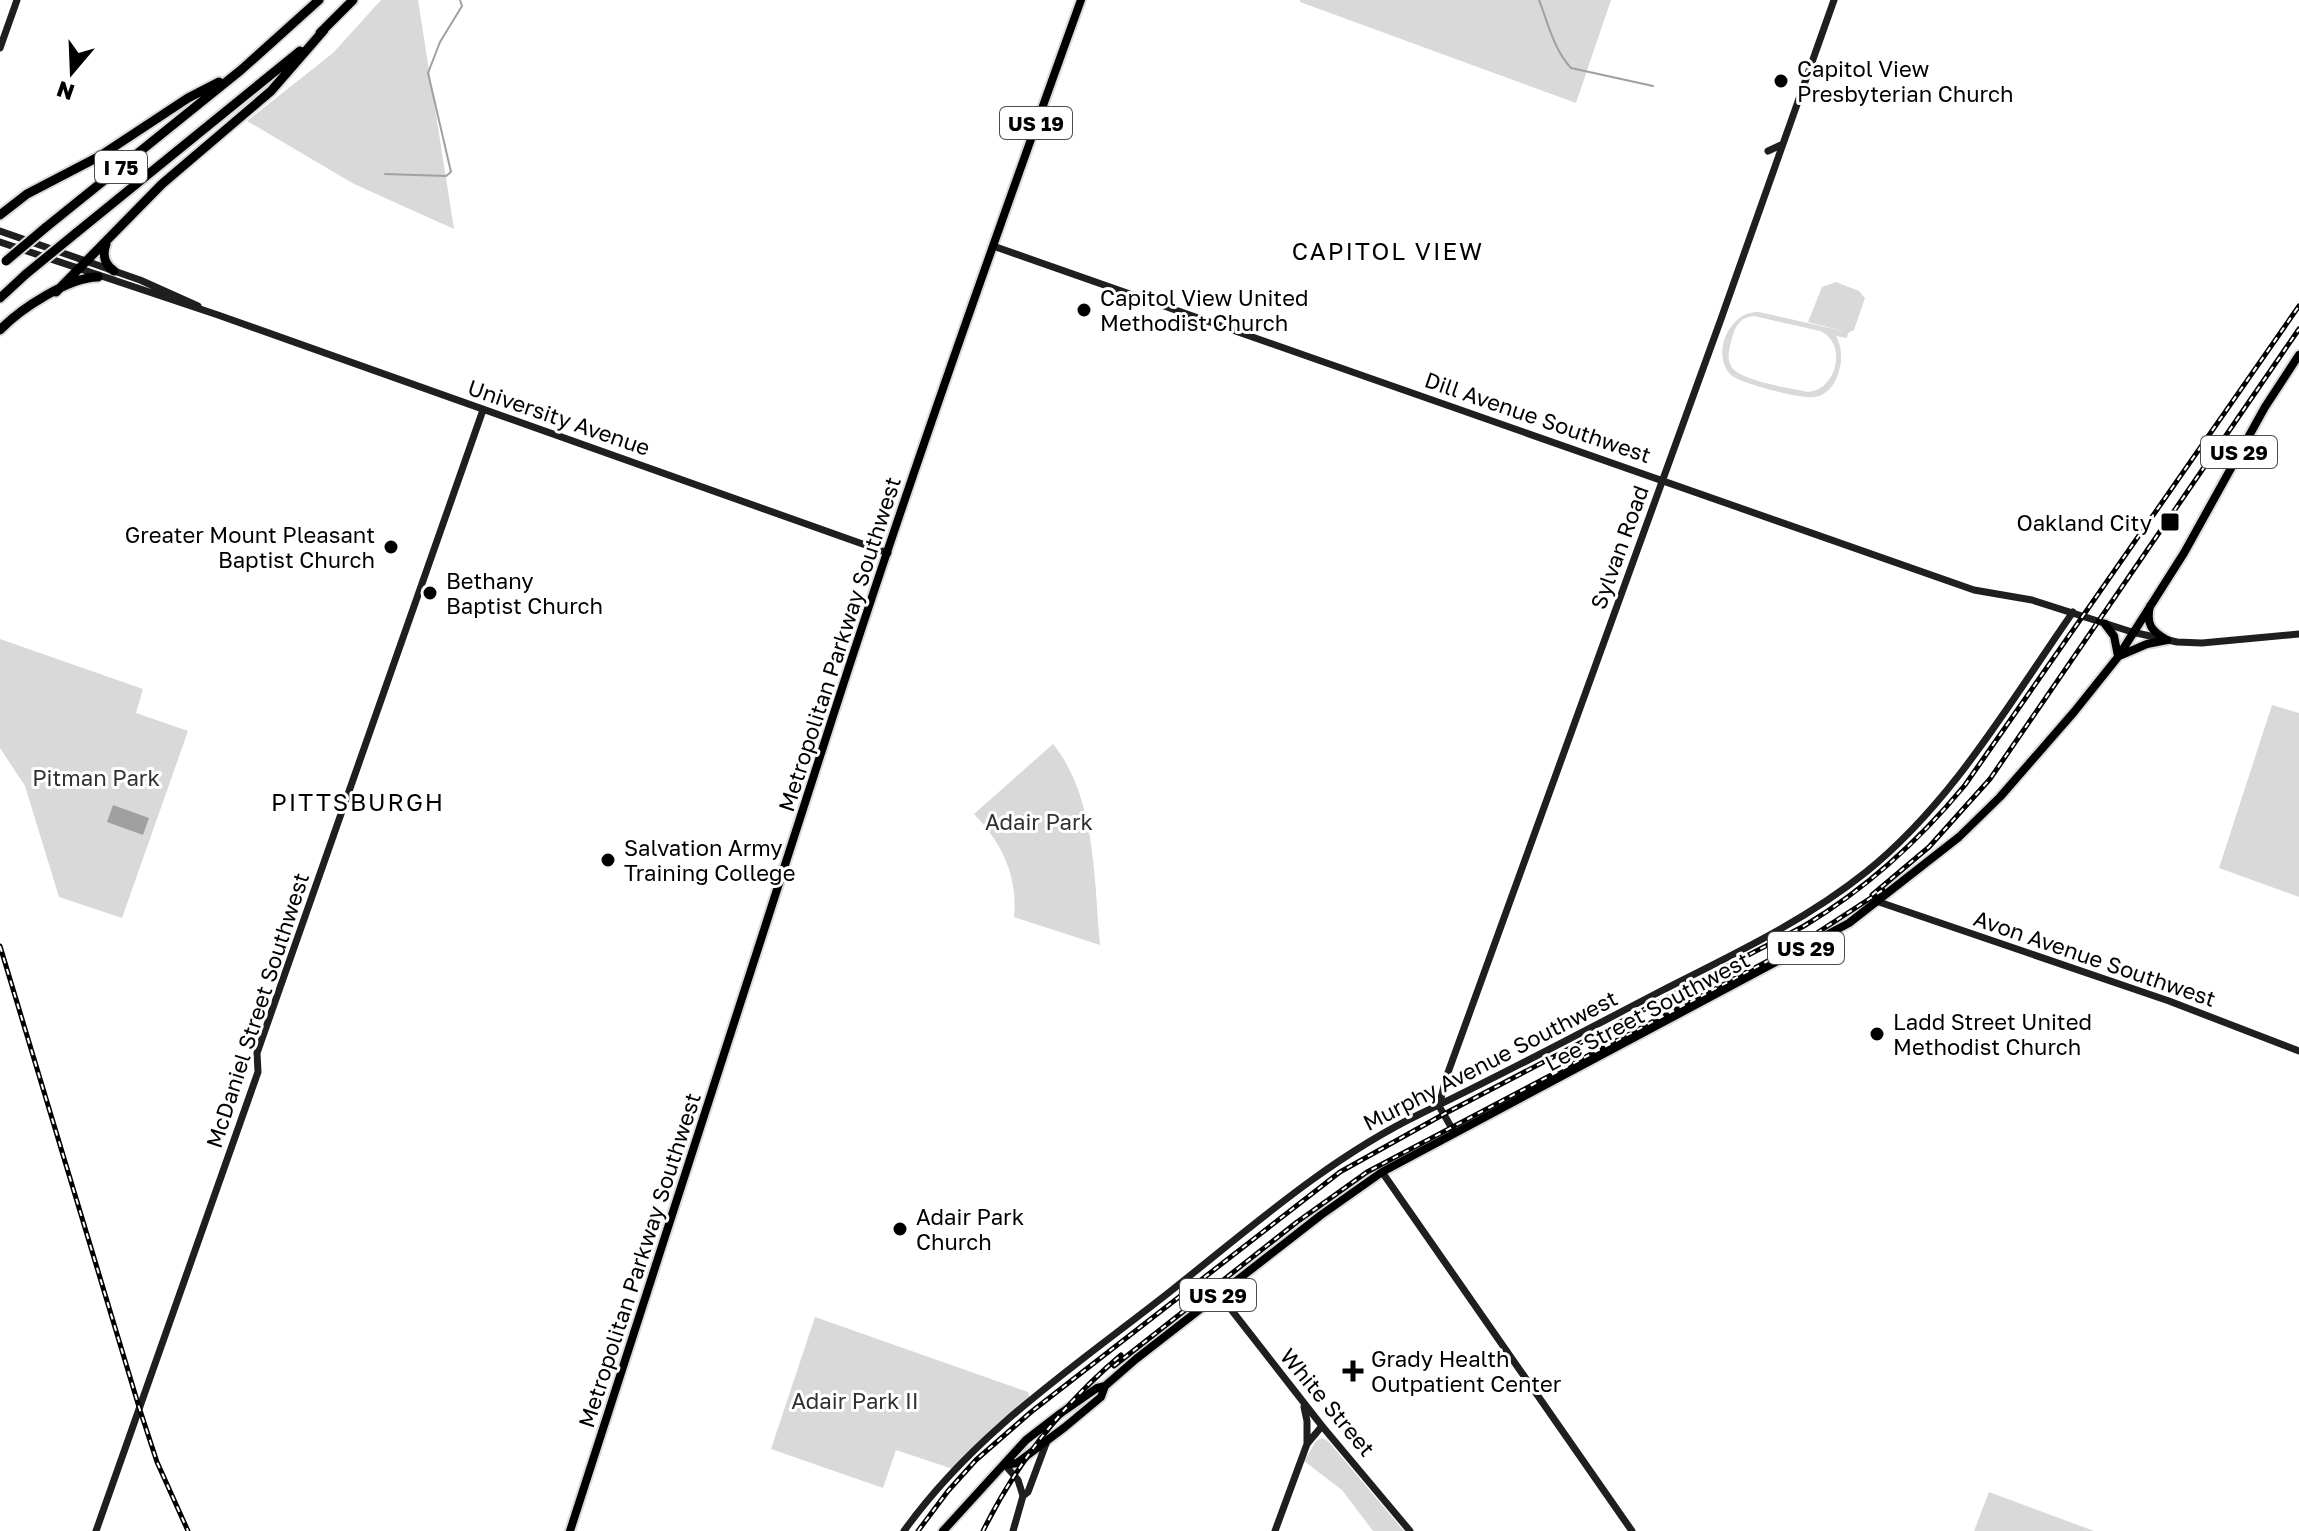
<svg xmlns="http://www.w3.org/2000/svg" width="2299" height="1531" font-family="'Golos Text',sans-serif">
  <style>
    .green { fill: #d9d9d9; fill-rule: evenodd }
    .water { fill: #a0a0a0 }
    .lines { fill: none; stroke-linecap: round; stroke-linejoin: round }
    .stream { stroke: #a0a0a0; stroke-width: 2 }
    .primary-casing { stroke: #dbdbdb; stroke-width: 12 }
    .highway-casing { stroke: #dbdbdb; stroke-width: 13 }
    .secondary { stroke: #1f1f1f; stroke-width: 7 }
    .primary { stroke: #000; stroke-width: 8 }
    .highway { stroke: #000; stroke-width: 9 }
    .rail-casing { stroke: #000; stroke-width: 5 }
    .rail { stroke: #fff; stroke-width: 2; stroke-dasharray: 6; stroke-linecap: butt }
    .highway-bridge-casing { stroke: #dbdbdb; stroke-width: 13; stroke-linecap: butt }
    .highway-bridge { stroke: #000; stroke-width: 9 }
    .poi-dot { fill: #000; stroke: #fff; stroke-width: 3 }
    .labels { text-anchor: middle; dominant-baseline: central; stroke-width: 6; stroke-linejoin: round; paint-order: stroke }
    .shield { fill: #fff; stroke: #4c4c4c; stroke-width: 2 }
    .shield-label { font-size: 20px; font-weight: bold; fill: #000 }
    .poi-label { font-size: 22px; fill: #000; stroke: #fff; text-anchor: start }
    .street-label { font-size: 22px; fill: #000; stroke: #fff }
    .park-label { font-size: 22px; fill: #303030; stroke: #fff }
    .neighbourhood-label { font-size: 24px; letter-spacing: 2px; fill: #000; stroke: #fff }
  </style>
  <rect width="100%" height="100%" fill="#fff"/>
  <path class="green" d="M381 0H418L454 229 354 184 247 121 333 53Z
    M1300 0H1611L1576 103 1300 2Z
    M1836 282 1859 291 1865 298 1854 330 1848 333 1847 338 1836 336C1844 350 1842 369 1834 383 1830 390 1823 396 1814 397 1802 399 1741 384 1731 375 1710 354 1730 310 1759 312L1847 332 1808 322 1822 287ZM1754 316 1820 331C1848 343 1837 390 1808 392 1791 388 1739 381 1731 366 1726 357 1730 345 1733 335 1736 324 1742 317 1754 316Z
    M0 639 143 689 136 713 188 731 122 918 59 897 25 786 0 748Z
    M2272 705 2299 713V897L2219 868Z
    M1053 744C1096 797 1094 879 1100 945L1014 917C1018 876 1002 843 974 814Z
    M815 1317 1028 1392 1030 1399 953 1469 896 1450 883 1488 771 1449Z
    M1322 1438 1328 1441 1404 1531H1373L1342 1490 1304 1461 1316 1441Z
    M1989 1492 2094 1531H1974Z"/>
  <path class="water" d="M113 805 149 818 143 835 107 822Z"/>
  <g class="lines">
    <path class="stream" d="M1539 0C1548 23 1554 50 1571 68L1653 86
      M385 174 446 176 451 172 428 73 440 42 462 6 460 0"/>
    <defs>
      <path id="primary" d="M2150 606C2146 624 2151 631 2167 640
        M2105 624 2114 636 2118 656
        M2119 656 2147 644 2167 640
        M1005 1465 1017 1463 1065 1427 1101 1397 1105 1386
        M570 1531C657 1269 740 1006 824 744 904 494 992 247 1081 0
        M943 1531 1026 1440 1061 1413 1097 1388 1105 1386 1136 1359 1321 1215 1382 1172 1849 923 1959 837 2000 797 2074 712 2118 657 2184 553 2265 407 2299 355"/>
      <path id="highway" d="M320 33 353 0
        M0 215 27 194 100 156 188 98 219 82
        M45 228 241 70 319 0
        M76 233 300 51
        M106 244C102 255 105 265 114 271
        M56 292 162 184 271 91 324 30
        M0 298 26 274
        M0 330C20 309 69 277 98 277"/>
    </defs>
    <use href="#primary" class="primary-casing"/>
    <use href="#highway" class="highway-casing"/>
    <path class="secondary" d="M0 48 17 0
      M1768 151 1781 145
      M0 231 140 280 198 306
      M0 242 218 315 888 553
      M993 246 1974 590 2032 600 2132 632 2177 642 2202 643 2299 634
      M1879 902 2169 1001 2299 1051
      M1439 1106 1446 1078 1721 319 1834 0
      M1439 1106 1454 1132
      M1382 1172 1632 1531
      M1219 1294 1322 1426 1410 1531
      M1304 1407 1307 1421V1442
      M1005 1465 1018 1480 1023 1496
      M96 1531 258 1072 257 1053 483 410
      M904 1531C974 1433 1074 1367 1167 1294 1248 1230 1327 1159 1420 1114 1502 1075 1582 1032 1663 990 1732 955 1805 921 1866 872 1952 803 2010 702 2073 612
      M1013 1531 1023 1496 1028 1492 1047 1441
      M1275 1531 1307 1444 1322 1426"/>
    <use href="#primary" class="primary"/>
    <use href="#highway" class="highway"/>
    <defs>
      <path id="rail" d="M1872 895 1929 847 1990 779 2299 329
        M0 946 139 1407 157 1462 188 1531
        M1114 1366 1297 1222 1367 1172 1800 944 1883 890
        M918 1531 948 1491 976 1460 1031 1412 1340 1172 1444 1114 1804 926C1867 888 1918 842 1965 785L2299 306
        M983 1531C1017 1462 1062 1405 1121 1355"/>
    </defs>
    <use href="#rail" class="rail-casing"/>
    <use href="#rail" class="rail"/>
    <defs>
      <path id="highway-bridge" d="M6 261 45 228
        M26 274 76 233"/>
    </defs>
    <use href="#highway-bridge" class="highway-bridge-casing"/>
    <use href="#highway-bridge" class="highway-bridge"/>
  </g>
  <g class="poi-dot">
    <circle cx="1781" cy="81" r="8"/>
    <circle cx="1084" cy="310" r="8"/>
    <rect x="2160" y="512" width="20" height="20" rx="4"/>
    <circle cx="391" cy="547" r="8"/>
    <circle cx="430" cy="593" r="8"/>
    <circle cx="608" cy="860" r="8"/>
    <circle cx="1877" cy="1034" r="8"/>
    <circle cx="900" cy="1229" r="8"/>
    <path d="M1349 1359h8v8h8v8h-8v8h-8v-8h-8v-8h8z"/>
  </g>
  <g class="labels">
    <g class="shield">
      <rect x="1000" y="107" width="72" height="32" rx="6"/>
      <rect x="95" y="151" width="52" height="32" rx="6"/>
      <rect x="2201" y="436" width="76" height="32" rx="6"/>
      <rect x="1768" y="932" width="76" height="32" rx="6"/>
      <rect x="1180" y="1279" width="76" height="32" rx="6"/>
    </g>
    <g class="shield-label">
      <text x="1036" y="123">US 19</text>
      <text x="121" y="167">I 75</text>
      <text x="2239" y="452">US 29</text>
      <text x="1806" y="948">US 29</text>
      <text x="1218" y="1295">US 29</text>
    </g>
    <g class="poi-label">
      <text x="1797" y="68">Capitol View<tspan x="1797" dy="25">Presbyterian Church</tspan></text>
      <text x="1100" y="297">Capitol View United<tspan x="1100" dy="25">Methodist Church</tspan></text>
      <text x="2152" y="522" text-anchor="end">Oakland City</text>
      <text x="375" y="534" text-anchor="end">Greater Mount Pleasant<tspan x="375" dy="25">Baptist Church</tspan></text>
      <text x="446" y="580">Bethany<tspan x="446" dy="25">Baptist Church</tspan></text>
      <text x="624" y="847">Salvation Army<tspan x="624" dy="25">Training College</tspan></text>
      <text x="1893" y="1021">Ladd Street United<tspan x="1893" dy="25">Methodist Church</tspan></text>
      <text x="916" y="1216">Adair Park<tspan x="916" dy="25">Church</tspan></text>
      <text x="1371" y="1358">Grady Health<tspan x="1371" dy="25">Outpatient Center</tspan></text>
    </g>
    <g class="street-label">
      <text transform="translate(559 417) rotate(19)">University Avenue</text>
      <text transform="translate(1538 417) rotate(19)">Dill Avenue Southwest</text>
      <text transform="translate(1619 547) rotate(-70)">Sylvan Road</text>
      <text transform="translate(839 644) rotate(-72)">Metropolitan Parkway Southwest</text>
      <text transform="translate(2095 958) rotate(19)">Avon Avenue Southwest</text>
      <text transform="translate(257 1010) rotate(-72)">McDaniel Street Southwest</text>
      <text transform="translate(1647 1011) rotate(-28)">Lee Street Southwest</text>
      <text transform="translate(1490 1060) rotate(-27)">Murphy Avenue Southwest</text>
      <text transform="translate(639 1260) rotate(-72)">Metropolitan Parkway Southwest</text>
      <text transform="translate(1328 1402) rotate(50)">White Street</text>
    </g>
    <g class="park-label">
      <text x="96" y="777">Pitman Park</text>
      <text x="1039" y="821">Adair Park</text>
      <text x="855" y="1400">Adair Park II</text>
    </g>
    <g class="neighbourhood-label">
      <text x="1388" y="250">CAPITOL VIEW</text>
      <text x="358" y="801">PITTSBURGH</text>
    </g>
  </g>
  <g transform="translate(72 72) rotate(199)" stroke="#ffffff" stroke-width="6" paint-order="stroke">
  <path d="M0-6L14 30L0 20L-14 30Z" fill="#000000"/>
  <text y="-12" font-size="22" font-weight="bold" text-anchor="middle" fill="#000000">N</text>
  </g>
</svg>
